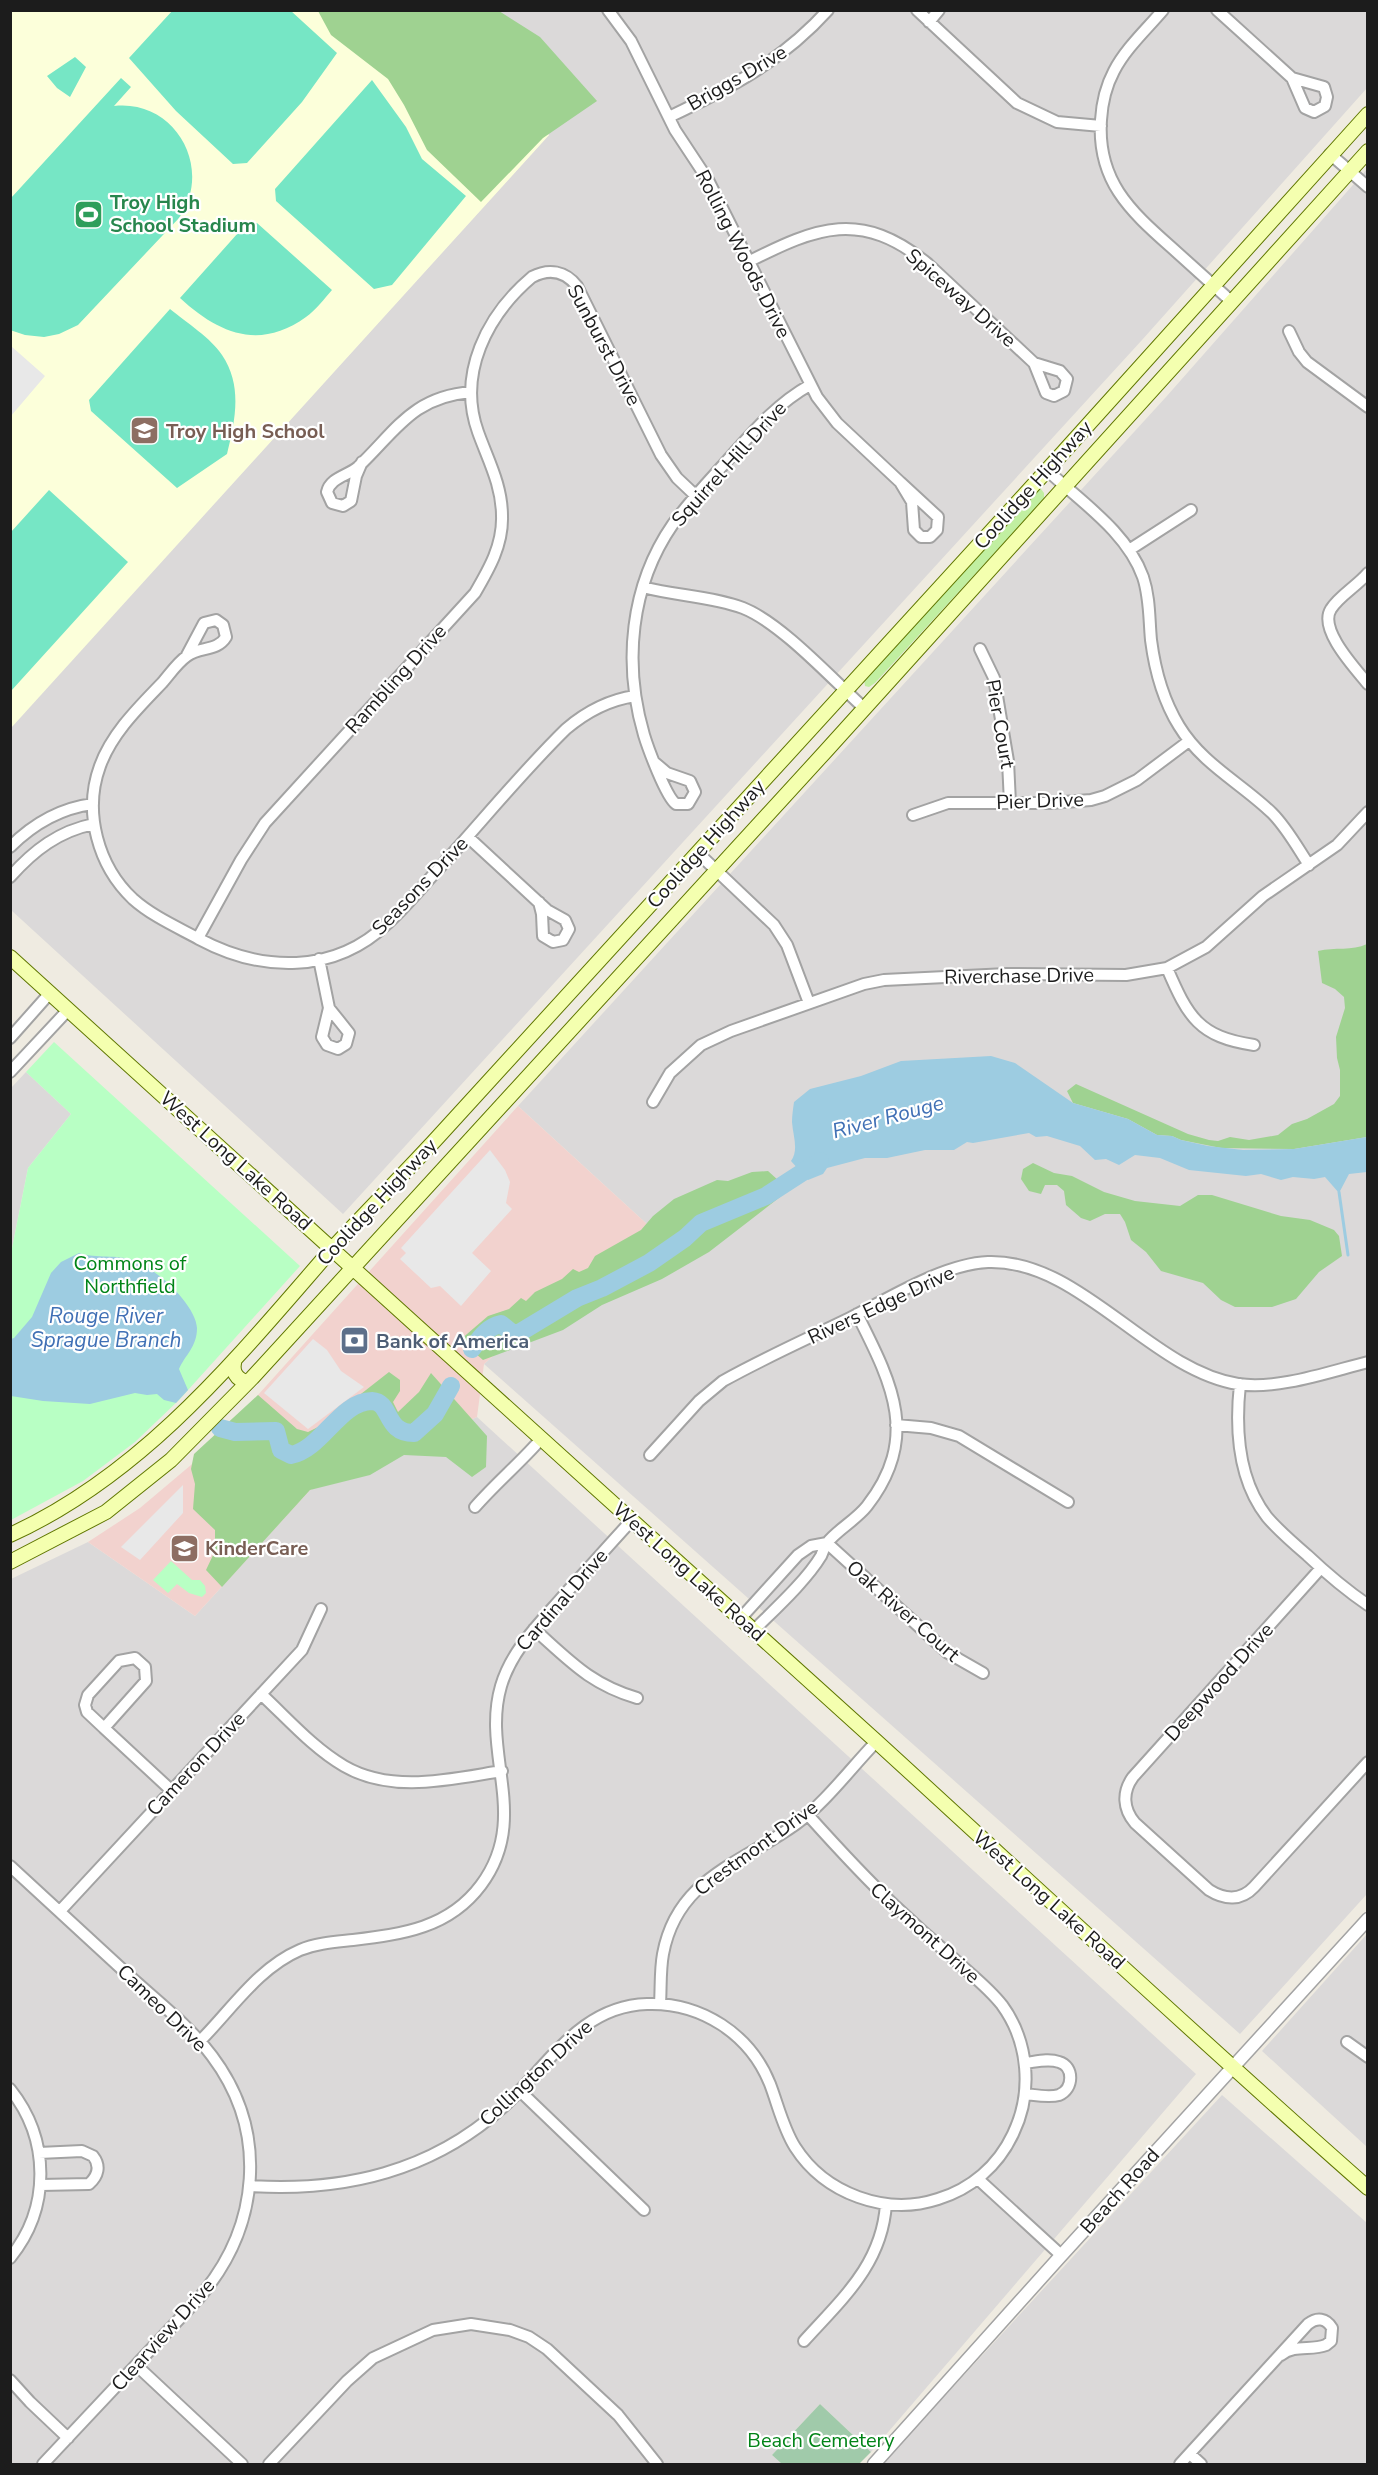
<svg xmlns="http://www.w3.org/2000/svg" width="1378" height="2475" font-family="'Nunito Sans',sans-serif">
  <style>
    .residential { fill: #dbd9d9 }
    .commercial { fill: #f2d2ce }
    .education { fill: #fcffda }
    .grass { fill: #c1efa1 }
    .forest { fill: #9fd291 }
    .cemetery { fill: #a0caaa }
    .park { fill: #b8ffc4 }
    .pitch { fill: #76e6c5 }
    .parking { fill: #e8e8e8 }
    .water { fill: #9dcce1 }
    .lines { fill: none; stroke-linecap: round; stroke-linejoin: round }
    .stream { stroke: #9dcce1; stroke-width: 3 }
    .river { stroke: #9dcce1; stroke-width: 18 }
    .minor-casing { stroke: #a3a3a3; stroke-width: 14 }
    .tertiary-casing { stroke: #a3a3a3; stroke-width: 15 }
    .secondary-casing { stroke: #607700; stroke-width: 16 }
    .minor { stroke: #fff; stroke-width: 10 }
    .tertiary { stroke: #fff; stroke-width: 12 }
    .secondary { stroke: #f4ffaf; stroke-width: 14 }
    .labels { text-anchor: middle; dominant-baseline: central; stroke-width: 4.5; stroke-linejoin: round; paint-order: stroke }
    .street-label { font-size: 20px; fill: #1c1c1c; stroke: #fff }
    .leisure-label { font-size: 20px; font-weight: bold; fill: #27864d; stroke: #fff; text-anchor: start }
    .education-label { font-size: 20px; font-weight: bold; fill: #785e54; stroke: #fff; text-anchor: start }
    .park-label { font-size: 20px; fill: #018417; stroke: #fff }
    .service-label { font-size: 20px; font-weight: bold; fill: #4e5e75; stroke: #fff; text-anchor: start }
    .water-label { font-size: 21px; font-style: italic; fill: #4070b5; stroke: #fff }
  </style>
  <rect width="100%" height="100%" fill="#efebe1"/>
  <path class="residential" d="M417 11H1367V88L1142 340 343 1214 11 910 10 728 549 135Z
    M1367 169V1894L1240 2034 484 1364 519 1333 672 1247 518 1106 1166 397Z
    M26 1072 71 1114 28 1168 11 1253V1088Z
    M477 1417 1196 2074 871 2452 820 2404 772 2455 782 2464H11V1579L88 1542 195 1616 310 1490Z
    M1367 1934V2147L1262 2051Z
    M1222 2095 1367 2223V2464H882Z"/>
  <path class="commercial" d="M518 1106 672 1247 519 1333 484 1364 477 1417 310 1490 195 1616 88 1542 140 1508 191 1465 258 1395Z"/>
  <path class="education" d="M11 11H417L549 135 11 728Z"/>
  <path class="grass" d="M1041 489 1044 493V499L875 683 869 687 865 686 864 679 1034 493Z"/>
  <path class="forest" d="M318 11H499L540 37 597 101 543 138 481 202 427 150 404 105 388 79 331 35Z
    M1367 944V1137L1294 1149 1221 1148 1181 1140 1172 1136 1157 1135 1128 1119 1073 1103 1067 1091 1076 1084 1188 1134 1209 1140 1218 1141 1230 1137 1249 1140 1278 1135 1292 1124 1307 1119 1334 1104 1340 1096V1070L1337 1058 1336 1037 1345 1008 1344 997 1335 989 1322 983 1318 951C1335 947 1352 951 1367 944Z
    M1033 1163 1054 1173 1072 1176 1104 1192 1135 1201 1180 1206 1198 1195H1212L1281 1216 1310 1220 1334 1230 1339 1236 1342 1256 1319 1272 1296 1299 1272 1307H1235L1221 1300 1203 1283 1161 1271 1146 1252 1131 1240 1125 1222 1120 1214H1105L1090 1221 1081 1218 1066 1205 1064 1191 1057 1185H1045L1041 1194 1029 1191 1021 1179 1023 1169Z
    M768 1171 789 1190 709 1252 662 1279 602 1305 563 1330 483 1360 460 1340 488 1316 509 1309 521 1298 526 1301 535 1292 562 1279 573 1269 579 1272 588 1268 595 1256 641 1230 653 1216 674 1199 717 1180 728 1181 752 1172Z
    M389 1372 400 1380V1391L393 1402 398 1412 419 1392 431 1373 487 1436 486 1467 472 1477 446 1457 404 1455 370 1475 310 1490 222 1587 206 1570 215 1551V1530L193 1509 195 1484 191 1469 194 1454 258 1395 297 1429 308 1432 320 1426Z"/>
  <path class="cemetery" d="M820 2404 871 2452 859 2464H782L772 2455Z"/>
  <path class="park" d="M54 1042 300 1266 179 1400 135 1442 83 1481 11 1520V1253L28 1168 71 1114 26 1072Z
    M171 1561 192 1580H200L205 1586 206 1593 202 1597 189 1593 177 1584 168 1593 153 1580Z"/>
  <path class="pitch" d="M173 10 291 11 337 53 302 102 247 163 233 164 176 111 129 58Z
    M75 57 86 67 70 97 57 88 47 76Z
    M121 78 131 87 114 106C175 99 214 168 179 218L78 325 59 334 44 337 25 335 10 330 11 198Z
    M372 80 406 127 422 159 466 196 392 285 374 289 276 201 275 189Z
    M257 223 332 290C324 299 316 310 306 317 259 351 218 333 180 298L246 224Z
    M170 309C186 322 212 339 222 355 243 386 235 421 227 454L177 488 91 411 89 400Z
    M49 490 128 562 11 691V532Z"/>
  <path class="parking" d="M11 346 45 376 11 416Z
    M490 1150 505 1170 510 1182 506 1203 512 1209 472 1253 491 1271 461 1306 440 1286 431 1288 400 1259 406 1253 401 1248Z
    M313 1339 327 1350 341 1371 364 1387 308 1429 264 1393Z
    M183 1485V1513L140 1560 121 1547Z"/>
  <path class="water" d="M991 1056 1015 1063 1073 1103 1128 1119 1157 1135 1172 1136 1181 1140 1208 1146 1243 1150 1294 1149 1367 1137V1172L1349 1174 1339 1193 1325 1177 1314 1179 1293 1177 1281 1180 1261 1174 1246 1176 1189 1170 1160 1158 1135 1155 1119 1165 1106 1159 1095 1160 1080 1146 1047 1136 1036 1137 1029 1133 973 1143 967 1142 954 1150H925L887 1158H865L827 1168 823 1174 808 1180 791 1161C799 1150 793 1136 792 1122 792 1116 793 1109 794 1102L810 1089 861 1076 901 1061Z
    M79 1253C91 1258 114 1255 129 1259 152 1264 196 1304 197 1328 197 1347 185 1355 179 1369L188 1390 176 1403 164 1400 157 1394 147 1395 135 1393 90 1404 43 1401 11 1396V1339L14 1338 32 1317 51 1273 61 1262Z"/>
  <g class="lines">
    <path class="stream" d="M1339 1192 1348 1255"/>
    <path class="river" d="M472 1349C480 1338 487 1327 501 1324L512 1333H519L577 1298 602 1288 649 1263 685 1238 701 1223 766 1196 820 1161
      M220 1428 235 1432 276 1431 281 1450 291 1455C322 1449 340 1401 372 1401 392 1402 384 1433 414 1433L435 1414 451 1386"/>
    <defs>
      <path id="minor" d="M608 10 631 41 675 130 708 180 817 397 837 423 900 482 912 502 914 530 921 537H930L937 530 938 517 900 482
        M917 10 1017 103 1057 122 1101 126
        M1163 10C1146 30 1126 48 1114 71 1106 86 1102 103 1101 120 1097 180 1129 210 1171 247 1191 265 1212 284 1232 302
        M1217 10 1292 78 1305 108 1314 112 1325 106 1327 97 1324 87 1292 78
        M929 22 939 10
        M669 117C730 88 782 61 828 10
        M1330 154 1368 187
        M748 262C817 227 861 209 928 264L1034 363 1046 393 1054 396 1064 391 1067 379 1060 371 1034 363
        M1289 331 1299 352 1307 362 1368 407
        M362 462 356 476 351 501 343 506 332 503 327 492C330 478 347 476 358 467 396 431 412 397 471 392
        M1047 470C1081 502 1127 532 1143 577 1150 598 1149 619 1151 640 1155 671 1163 700 1179 726 1202 764 1241 783 1272 813 1287 828 1297 847 1309 865
        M1129 550 1191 510
        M1368 573C1357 586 1339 596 1331 609 1318 629 1355 668 1368 684
        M643 587C676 596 711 596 743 608 781 623 832 679 864 708
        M980 649 994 678 1008 761 1010 803
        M187 655 204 623 216 620 223 625 226 637C217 652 199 646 187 656 177 663 170 674 162 683 139 707 112 733 100 766 83 812 98 866 133 899 152 916 177 927 199 939 261 972 334 975 388 923 408 905 425 883 444 863 484 819 523 771 566 729 586 712 608 700 635 696
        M654 762 667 773 690 781 695 792 688 804H676C666 797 648 748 644 735 623 664 630 586 673 524 689 502 708 482 726 462 752 433 776 404 810 385
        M913 815 948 803H1050L1091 800 1105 796 1137 780 1189 741
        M468 837 547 910 565 920 569 929 563 940 553 942 543 936 542 914 539 902
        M10 847C33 824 61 808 93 804
        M698 853 774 925 787 945 809 1003
        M10 877C34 850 59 831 94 824
        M198 938 241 860 265 823 475 593C489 569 503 545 502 516 502 485 488 460 478 432 457 374 487 315 532 277 549 268 565 271 577 286L661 455 677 478 696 496
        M319 959 329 1008 322 1037 327 1045 338 1049 346 1044 349 1033 329 1008
        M1167 968C1188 1017 1199 1037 1254 1045
        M10 1038 50 993
        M10 1072 68 1010
        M653 1102 670 1073 701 1045 731 1031 864 984 884 980 1007 974 1126 975 1167 968 1206 947 1263 896 1337 845 1368 812
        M1240 1384C1235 1430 1238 1480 1267 1517 1279 1531 1293 1543 1307 1555 1326 1573 1346 1590 1368 1605
        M896 1425 931 1428 959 1436 1068 1502
        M650 1455 699 1401 723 1381C764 1358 807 1339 850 1318 890 1298 943 1264 988 1262 1080 1259 1150 1370 1238 1384 1278 1390 1328 1372 1368 1362
        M475 1507C496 1483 520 1463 541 1439
        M827 1543 948 1653 983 1673
        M1321 1568 1133 1777C1122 1792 1123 1809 1135 1823L1209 1890C1225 1900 1241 1901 1254 1887L1368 1762
        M740 1619 798 1555 811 1546 827 1543
        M534 1629C570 1661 590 1684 637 1698
        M753 1631C774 1610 806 1581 821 1556 823 1552 824 1547 827 1543 837 1530 856 1520 867 1506 921 1437 891 1382 857 1314
        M135 1658 145 1667 146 1681 104 1728 87 1712 85 1705 88 1695 119 1661Z
        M261 1694C287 1718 313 1748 344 1766 392 1794 451 1779 502 1771
        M104 1728 172 1791
        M10 1866C48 1901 86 1936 124 1971 153 1998 188 2024 212 2056 269 2132 260 2227 199 2298L43 2464
        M60 1911 302 1650 321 1609
        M660 2004C661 1988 660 1970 663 1954 677 1878 742 1863 796 1824 826 1802 850 1769 876 1742
        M200 2041C231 2010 258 1968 300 1950 317 1943 335 1942 353 1940 403 1934 449 1928 481 1885 531 1818 481 1754 501 1686 512 1649 540 1623 565 1594 587 1570 609 1545 632 1520
        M1347 2042 1368 2057
        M1025 2063C1035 2062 1048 2058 1059 2062 1074 2066 1074 2089 1059 2095 1049 2098 1035 2095 1025 2094
        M10 2089C50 2139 51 2208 10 2258
        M520 2091 644 2210
        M39 2153 82 2151 93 2156C101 2166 98 2176 89 2184L41 2185
        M978 2179 1061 2255
        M250 2186C344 2192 430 2172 502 2108 548 2067 579 2006 647 2004 701 2002 750 2034 770 2084 778 2105 783 2128 795 2147 825 2194 886 2216 938 2199 971 2189 998 2166 1013 2134 1033 2093 1029 2042 1002 2005 988 1987 969 1973 953 1958 932 1940 912 1922 892 1903 862 1875 835 1845 808 1815
        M804 2341C843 2298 882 2264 886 2204
        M136 2365 242 2464
        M10 2380 30 2402 68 2438
        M1190 2454 1201 2464
        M269 2464 347 2381 373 2358 433 2330 471 2324 510 2330 529 2337 547 2349 618 2415 657 2464
        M1180 2464 1308 2324C1317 2317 1326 2318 1332 2328L1331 2341 1326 2345C1311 2351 1295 2344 1281 2355"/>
      <path id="tertiary" d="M874 2464 1058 2259 1368 1919"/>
      <path id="secondary" d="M10 957C298 1220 588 1480 877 1742 1040 1891 1202 2042 1368 2188
        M235 1359C231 1371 236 1380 248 1382
        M10 1535C144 1474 237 1358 331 1250 366 1212 403 1175 438 1137L1059 457 1368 114
        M10 1562 106 1512 171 1460 252 1378 825 752 1368 151"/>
    </defs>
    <use href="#minor" class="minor-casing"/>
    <use href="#tertiary" class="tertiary-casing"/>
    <use href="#secondary" class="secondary-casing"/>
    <use href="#minor" class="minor"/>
    <use href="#tertiary" class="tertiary"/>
    <use href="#secondary" class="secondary"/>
  </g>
  <defs>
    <symbol id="stadium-square" viewBox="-11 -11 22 22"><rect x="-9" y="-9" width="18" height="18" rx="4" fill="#2e9e5b" stroke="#fff"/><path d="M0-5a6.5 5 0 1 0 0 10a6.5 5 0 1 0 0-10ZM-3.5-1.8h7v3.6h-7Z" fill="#fff"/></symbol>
    <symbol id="school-square" viewBox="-11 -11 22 22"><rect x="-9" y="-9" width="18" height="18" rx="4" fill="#8d6e63" stroke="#fff"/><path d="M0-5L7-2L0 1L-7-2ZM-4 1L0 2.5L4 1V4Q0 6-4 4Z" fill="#fff"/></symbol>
    <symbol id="bank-square" viewBox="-11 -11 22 22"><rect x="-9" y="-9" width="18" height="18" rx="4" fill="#5c6f8a" stroke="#fff"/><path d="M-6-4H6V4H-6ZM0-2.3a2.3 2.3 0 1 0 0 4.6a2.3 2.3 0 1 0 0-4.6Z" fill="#fff"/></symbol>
  </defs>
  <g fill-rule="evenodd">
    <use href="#stadium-square" x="72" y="198" width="33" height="33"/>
    <use href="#school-square" x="128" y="414" width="33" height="33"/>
    <use href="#bank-square" x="338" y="1324" width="33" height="33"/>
    <use href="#school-square" x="168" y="1532" width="33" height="33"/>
  </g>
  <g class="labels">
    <g class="street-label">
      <text transform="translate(737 78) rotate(-30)">Briggs Drive</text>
      <text transform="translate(743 254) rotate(63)">Rolling Woods Drive</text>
      <text transform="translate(961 298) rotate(41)">Spiceway Drive</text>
      <text transform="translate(604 345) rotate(62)">Sunburst Drive</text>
      <text transform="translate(729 464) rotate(-48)">Squirrel Hill Drive</text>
      <text transform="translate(1033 485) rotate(-48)">Coolidge Highway</text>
      <text transform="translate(396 679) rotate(-48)">Rambling Drive</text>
      <text transform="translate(1000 724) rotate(80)">Pier Court</text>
      <text transform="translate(1040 801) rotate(-2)">Pier Drive</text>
      <text transform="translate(706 844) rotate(-48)">Coolidge Highway</text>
      <text transform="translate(420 886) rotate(-46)">Seasons Drive</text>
      <text transform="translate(1019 976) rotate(-1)">Riverchase Drive</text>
      <text transform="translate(236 1161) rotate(42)">West Long Lake Road</text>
      <text transform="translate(377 1202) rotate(-47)">Coolidge Highway</text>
      <text transform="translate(881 1305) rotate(-25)">Rivers Edge Drive</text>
      <text transform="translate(689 1572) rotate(42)">West Long Lake Road</text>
      <text transform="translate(562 1600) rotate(-49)">Cardinal Drive</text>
      <text transform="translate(903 1611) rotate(41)">Oak River Court</text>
      <text transform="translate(1219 1682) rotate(-48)">Deepwood Drive</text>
      <text transform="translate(196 1764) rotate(-47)">Cameron Drive</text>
      <text transform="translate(756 1848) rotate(-36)">Crestmont Drive</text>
      <text transform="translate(1049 1900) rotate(42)">West Long Lake Road</text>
      <text transform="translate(925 1933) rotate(42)">Claymont Drive</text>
      <text transform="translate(162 2008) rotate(44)">Cameo Drive</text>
      <text transform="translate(536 2073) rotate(-43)">Collington Drive</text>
      <text transform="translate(1120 2191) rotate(-48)">Beach Road</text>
      <text transform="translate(163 2335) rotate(-48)">Clearview Drive</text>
    </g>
    <g class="leisure-label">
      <text x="110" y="202">Troy High<tspan x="110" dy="23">School Stadium</tspan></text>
    </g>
    <g class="education-label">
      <text x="166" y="431">Troy High School</text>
      <text x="205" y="1548">KinderCare</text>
    </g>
    <g class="park-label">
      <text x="130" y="1263">Commons of<tspan x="130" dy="23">Northfield</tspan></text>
      <text x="821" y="2440">Beach Cemetery</text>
    </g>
    <g class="service-label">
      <text x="376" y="1341">Bank of America</text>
    </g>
    <g class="water-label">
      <text transform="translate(888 1117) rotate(-15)">River Rouge</text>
      <text x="106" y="1316">Rouge River<tspan x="106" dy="24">Sprague Branch</tspan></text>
    </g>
  </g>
  <rect width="1378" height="2475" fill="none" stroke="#1c1c1c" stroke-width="24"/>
</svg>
